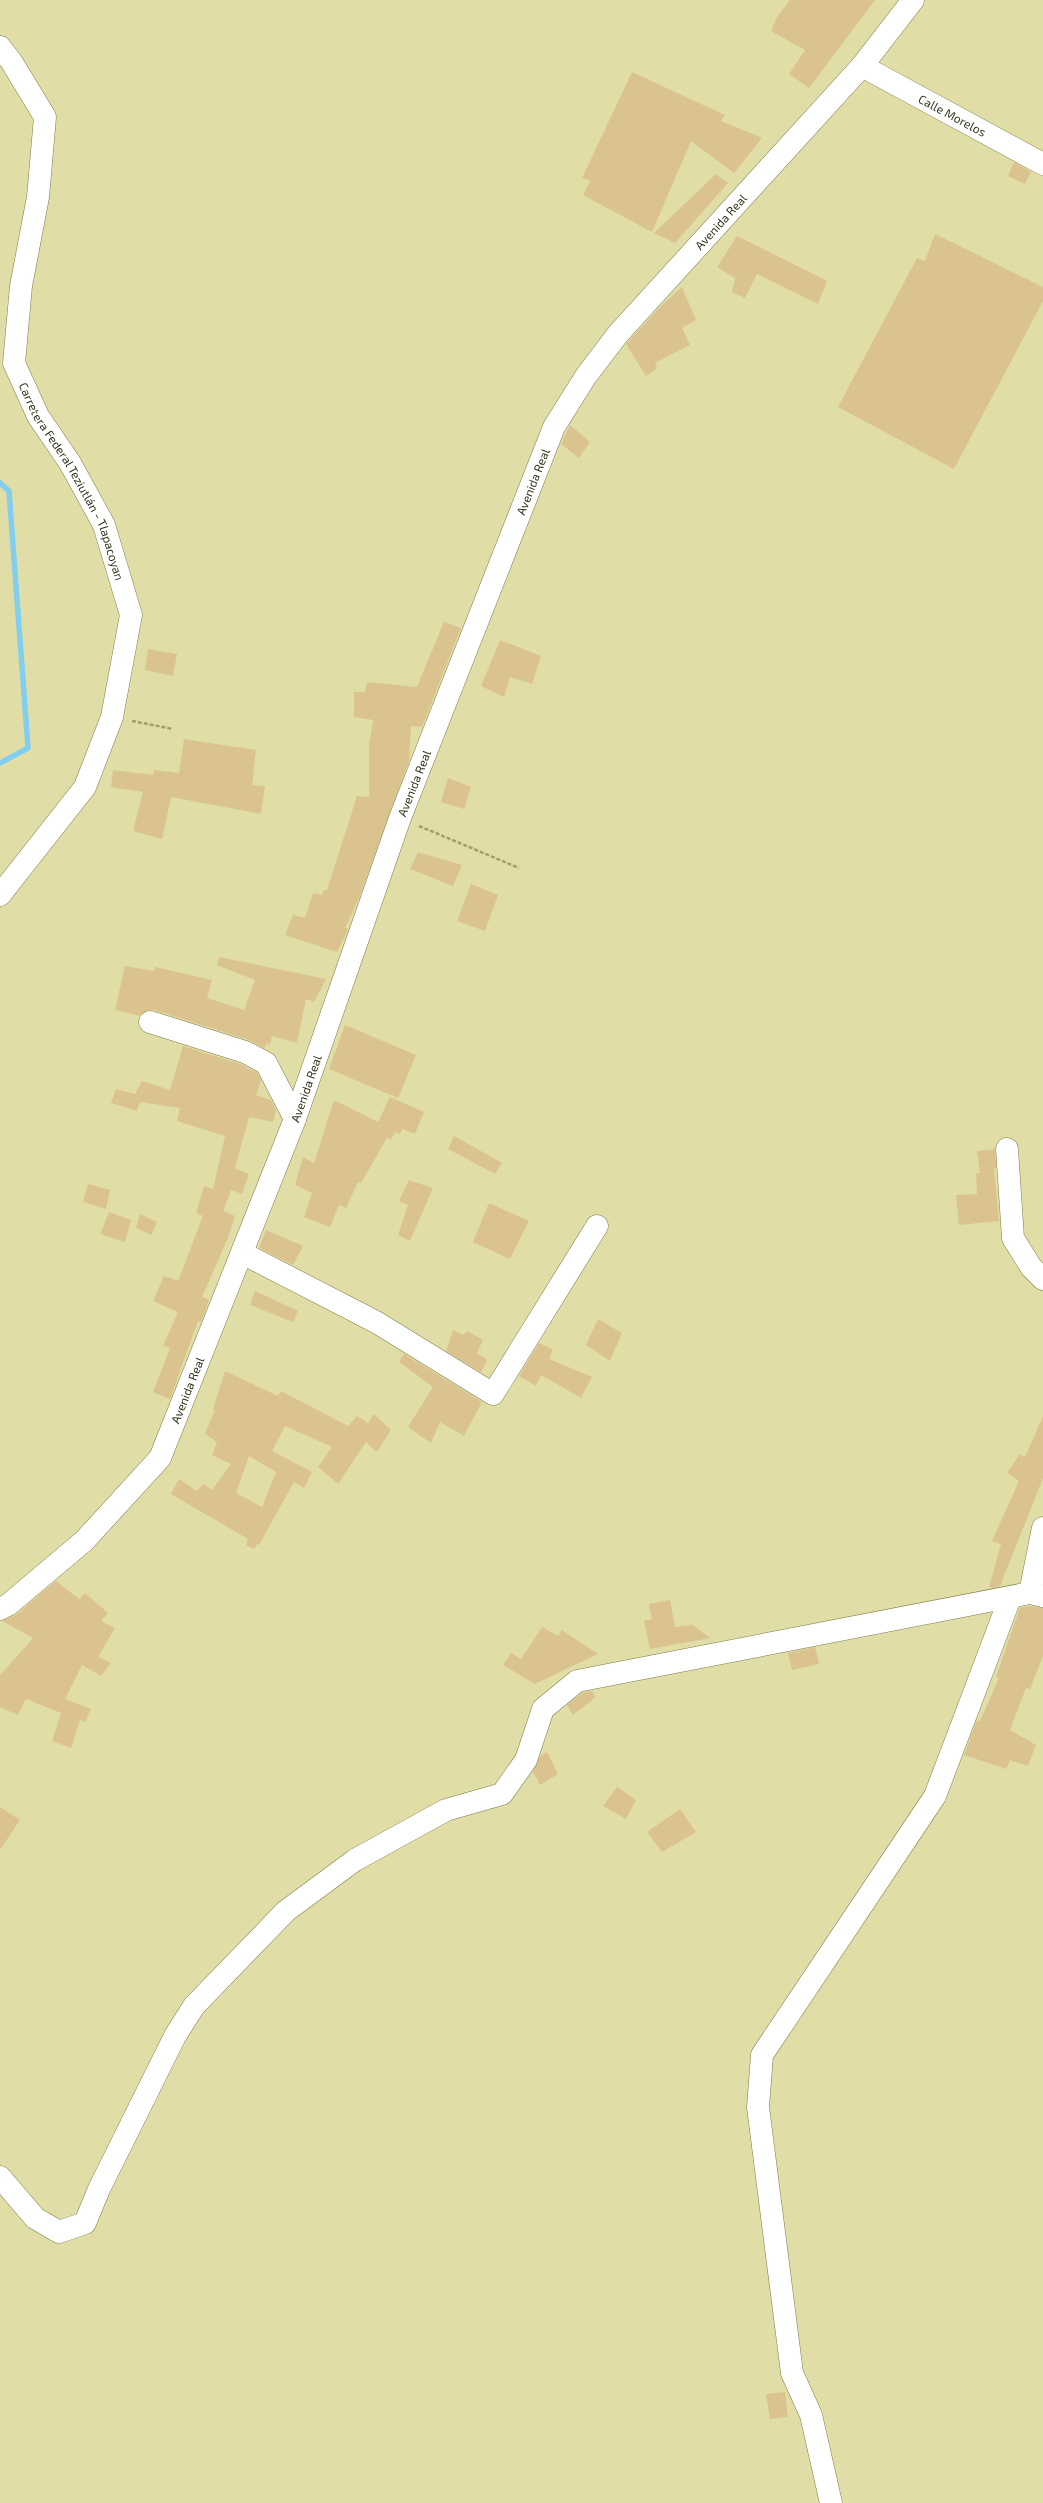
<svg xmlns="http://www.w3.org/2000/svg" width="1043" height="2503" font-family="'Exo 2',sans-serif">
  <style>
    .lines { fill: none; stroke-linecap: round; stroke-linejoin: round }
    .stream { stroke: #81ceee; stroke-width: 5.5 }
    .building { fill: #dbc38f; fill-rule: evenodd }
    .minor-casing { stroke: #7d7b47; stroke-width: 23 }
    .major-casing { stroke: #7d7b47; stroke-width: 23 }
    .path { stroke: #9f9e72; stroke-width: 2.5; stroke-dasharray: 4 2; stroke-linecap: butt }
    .minor { stroke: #fff; stroke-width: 22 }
    .major { stroke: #fff; stroke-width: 22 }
    .labels { text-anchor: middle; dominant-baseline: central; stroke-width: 3; stroke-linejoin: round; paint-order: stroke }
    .street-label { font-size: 12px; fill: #34341d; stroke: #fefde1 }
  </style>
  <rect width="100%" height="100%" fill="#e0dea6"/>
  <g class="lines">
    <path class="stream" d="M0 483 9 491 28 748 0 763"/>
  </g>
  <path class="building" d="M790 0H875L809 88 789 74 805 50 771 31 777 17Z
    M632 72 725 115 721 121 762 138 734 173 691 141 652 232 583 195 590 181 582 178Z
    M1014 162 1031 172 1025 184 1008 176Z
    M716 174 728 183 675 243 654 233Z
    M935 234 1043 287V301L954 469 838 407 917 258 925 261Z
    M737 236 827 281 818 304 757 274 745 298 732 292 735 278 717 267Z
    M682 287 696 320 682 328 690 345 655 363 657 368 646 376 626 344 661 306Z
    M570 425 590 442 579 458 561 444Z
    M444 622 461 628 422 727 411 726 409 761 359 898 345 928H348L347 932 337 952 285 935 293 915 305 918 313 893 322 895 324 890H327L357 796 369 797V746L373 720 354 717V692H365L367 682 417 687Z
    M500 640 541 656 532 684 510 677 504 697 481 686Z
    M148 649 177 654 173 676 145 670Z
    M184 739 256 750 252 785 265 786 261 814 171 797 162 839 133 831 143 792 111 787 113 770 153 775 154 770 179 773Z
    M448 778 471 787 464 809 441 802Z
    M418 852 462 865 453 886 410 869Z
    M471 884 498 895 485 931 457 921Z
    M219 957 326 979 314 1002 306 999 297 1043 272 1036 270 1045 267 1043 264 1048 249 1040 154 1010H147L140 1016 115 1010 125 966 154 971 155 967 212 980 207 998 244 1010 255 980 217 965Z
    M345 1025 416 1055 398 1098 329 1069Z
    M183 1046 240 1064 257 1072 261 1080 256 1095 271 1100 276 1110 273 1122 249 1117 235 1168 249 1174 242 1194 231 1190 223 1211 235 1216 228 1238 202 1297 209 1300 201 1322 198 1321 170 1399 153 1392 170 1348 163 1346 178 1312 153 1301 164 1276 178 1281 203 1216 196 1213 204 1186 213 1189 225 1136 177 1121 180 1108 140 1102 137 1111 111 1103 116 1089 135 1094 142 1081 170 1090Z
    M390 1097 424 1112 415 1134 402 1129 400 1134 395 1132 391 1140 387 1138 361 1183 358 1182 346 1208 339 1205 330 1227 304 1217 312 1193 295 1185 303 1157 314 1163 334 1100 378 1122Z
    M454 1136 502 1163 495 1174 448 1149Z
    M995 1149 996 1168H994L999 1221 959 1225 956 1195 977 1194 976 1173H980L977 1151Z
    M409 1180 433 1188 410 1241 398 1235 408 1205 399 1201Z
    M88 1184 110 1190 106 1209 83 1202Z
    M489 1203 529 1221 510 1259 473 1242Z
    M109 1212 131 1220 125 1242 100 1234Z
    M140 1214 157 1222 151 1235 136 1228Z
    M266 1230 303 1246 293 1265 259 1248Z
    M255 1291 298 1311 293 1322 250 1305Z
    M598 1319 622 1333 610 1361 586 1345Z
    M453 1330 463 1335 467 1331 483 1340 477 1353 487 1360 481 1372 446 1351Z
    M539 1343 553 1350 549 1359 592 1377 581 1398 541 1375 536 1386 519 1376Z
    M404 1354 482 1402 464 1436 440 1422 431 1443 408 1427 433 1387 399 1362Z
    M225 1371 278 1396 281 1391 348 1426 357 1416 368 1423 374 1414 391 1430 377 1452 366 1442 338 1484 318 1467 332 1447 285 1426 272 1451 312 1472 304 1488 294 1482 259 1545 257 1544 254 1549 246 1545 248 1539 171 1494 179 1479 197 1491 203 1484 212 1490 231 1464 212 1455 217 1442 205 1434 215 1410 213 1409ZM249 1456 276 1472 262 1507 236 1493Z
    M1043 1416V1478L1000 1586 992 1588 989 1587 1001 1544 992 1541 1019 1481 1007 1473 1020 1454 1025 1457Z
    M56 1581 79 1599 85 1593 108 1613 101 1621 115 1628 98 1657 111 1663 101 1676 82 1665 65 1699 91 1709 85 1722 80 1720 71 1748 52 1741 61 1713 26 1699 18 1715 0 1707V1675L33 1638 2 1621 16 1615Z
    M670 1600 675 1627 693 1625 710 1638 650 1649 644 1621 652 1619 649 1604Z
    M1030 1606 1043 1608V1656L1030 1689 1026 1688 1010 1730 1036 1745 1028 1766 1010 1760 1006 1769 964 1755 977 1720 980 1721 999 1678 996 1677 1020 1608Z
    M542 1627 558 1636 562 1630 598 1654 535 1684 503 1665 511 1653 521 1659Z
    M815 1647 819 1664 792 1670 788 1653Z
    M592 1691 596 1697 573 1715 567 1705 582 1693Z
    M547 1752 558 1774 540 1785 533 1772 540 1756Z
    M617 1787 636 1800 626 1819 603 1806Z
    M0 1807 20 1820 0 1850Z
    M680 1809 696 1832 662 1852 647 1832Z
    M785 2392 788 2417 770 2419 766 2394Z"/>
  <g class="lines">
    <defs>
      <g id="minor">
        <path id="s1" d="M862 66 1043 164"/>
        <path d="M150 1022 245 1052 266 1063 295 1119"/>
        <path d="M1007 1149 1013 1238 1031 1267 1043 1279"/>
        <path d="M242 1253 376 1322 493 1394 597 1226"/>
        <path d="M1030 1593 1043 1528"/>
        <path id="s2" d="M0 1609 8 1605 84 1541 160 1458 295 1119 400 818 554 427 586 376 618 334 862 66 913 0"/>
        <path d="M0 2177 35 2218 59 2232 85 2223 99 2189 175 2036 194 2006 286 1911 355 1860 446 1810 502 1794 526 1760 543 1709 577 1681 1030 1593 1043 1596"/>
        <path d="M831 2503 811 2415 792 2373 758 2107 762 2055 935 1796 1010 1598"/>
      </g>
      <g id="major">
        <path id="s3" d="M0 47 11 61 45 117 38 197 21 286 14 363 38 416 70 463 104 525 131 615 112 717 85 787 0 895"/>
      </g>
    </defs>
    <use href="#minor" class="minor-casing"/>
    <use href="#major" class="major-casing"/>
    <path class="path" d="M132 721 173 729
      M419 826 519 868"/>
    <use href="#minor" class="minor"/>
    <use href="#major" class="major"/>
  </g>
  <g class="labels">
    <g class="street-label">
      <text stroke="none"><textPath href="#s1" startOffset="103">Calle Morelos</textPath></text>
      <text stroke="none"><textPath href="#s2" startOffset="1590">Avenida Real</textPath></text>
      <text stroke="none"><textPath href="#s3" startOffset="464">Carretera Federal Teziutlán - Tlapacoyan</textPath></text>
      <text stroke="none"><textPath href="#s2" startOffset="1266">Avenida Real</textPath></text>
      <text stroke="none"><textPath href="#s2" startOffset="942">Avenida Real</textPath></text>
      <text stroke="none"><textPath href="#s2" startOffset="618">Avenida Real</textPath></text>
      <text stroke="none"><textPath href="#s2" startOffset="294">Avenida Real</textPath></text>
    </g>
  </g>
</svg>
